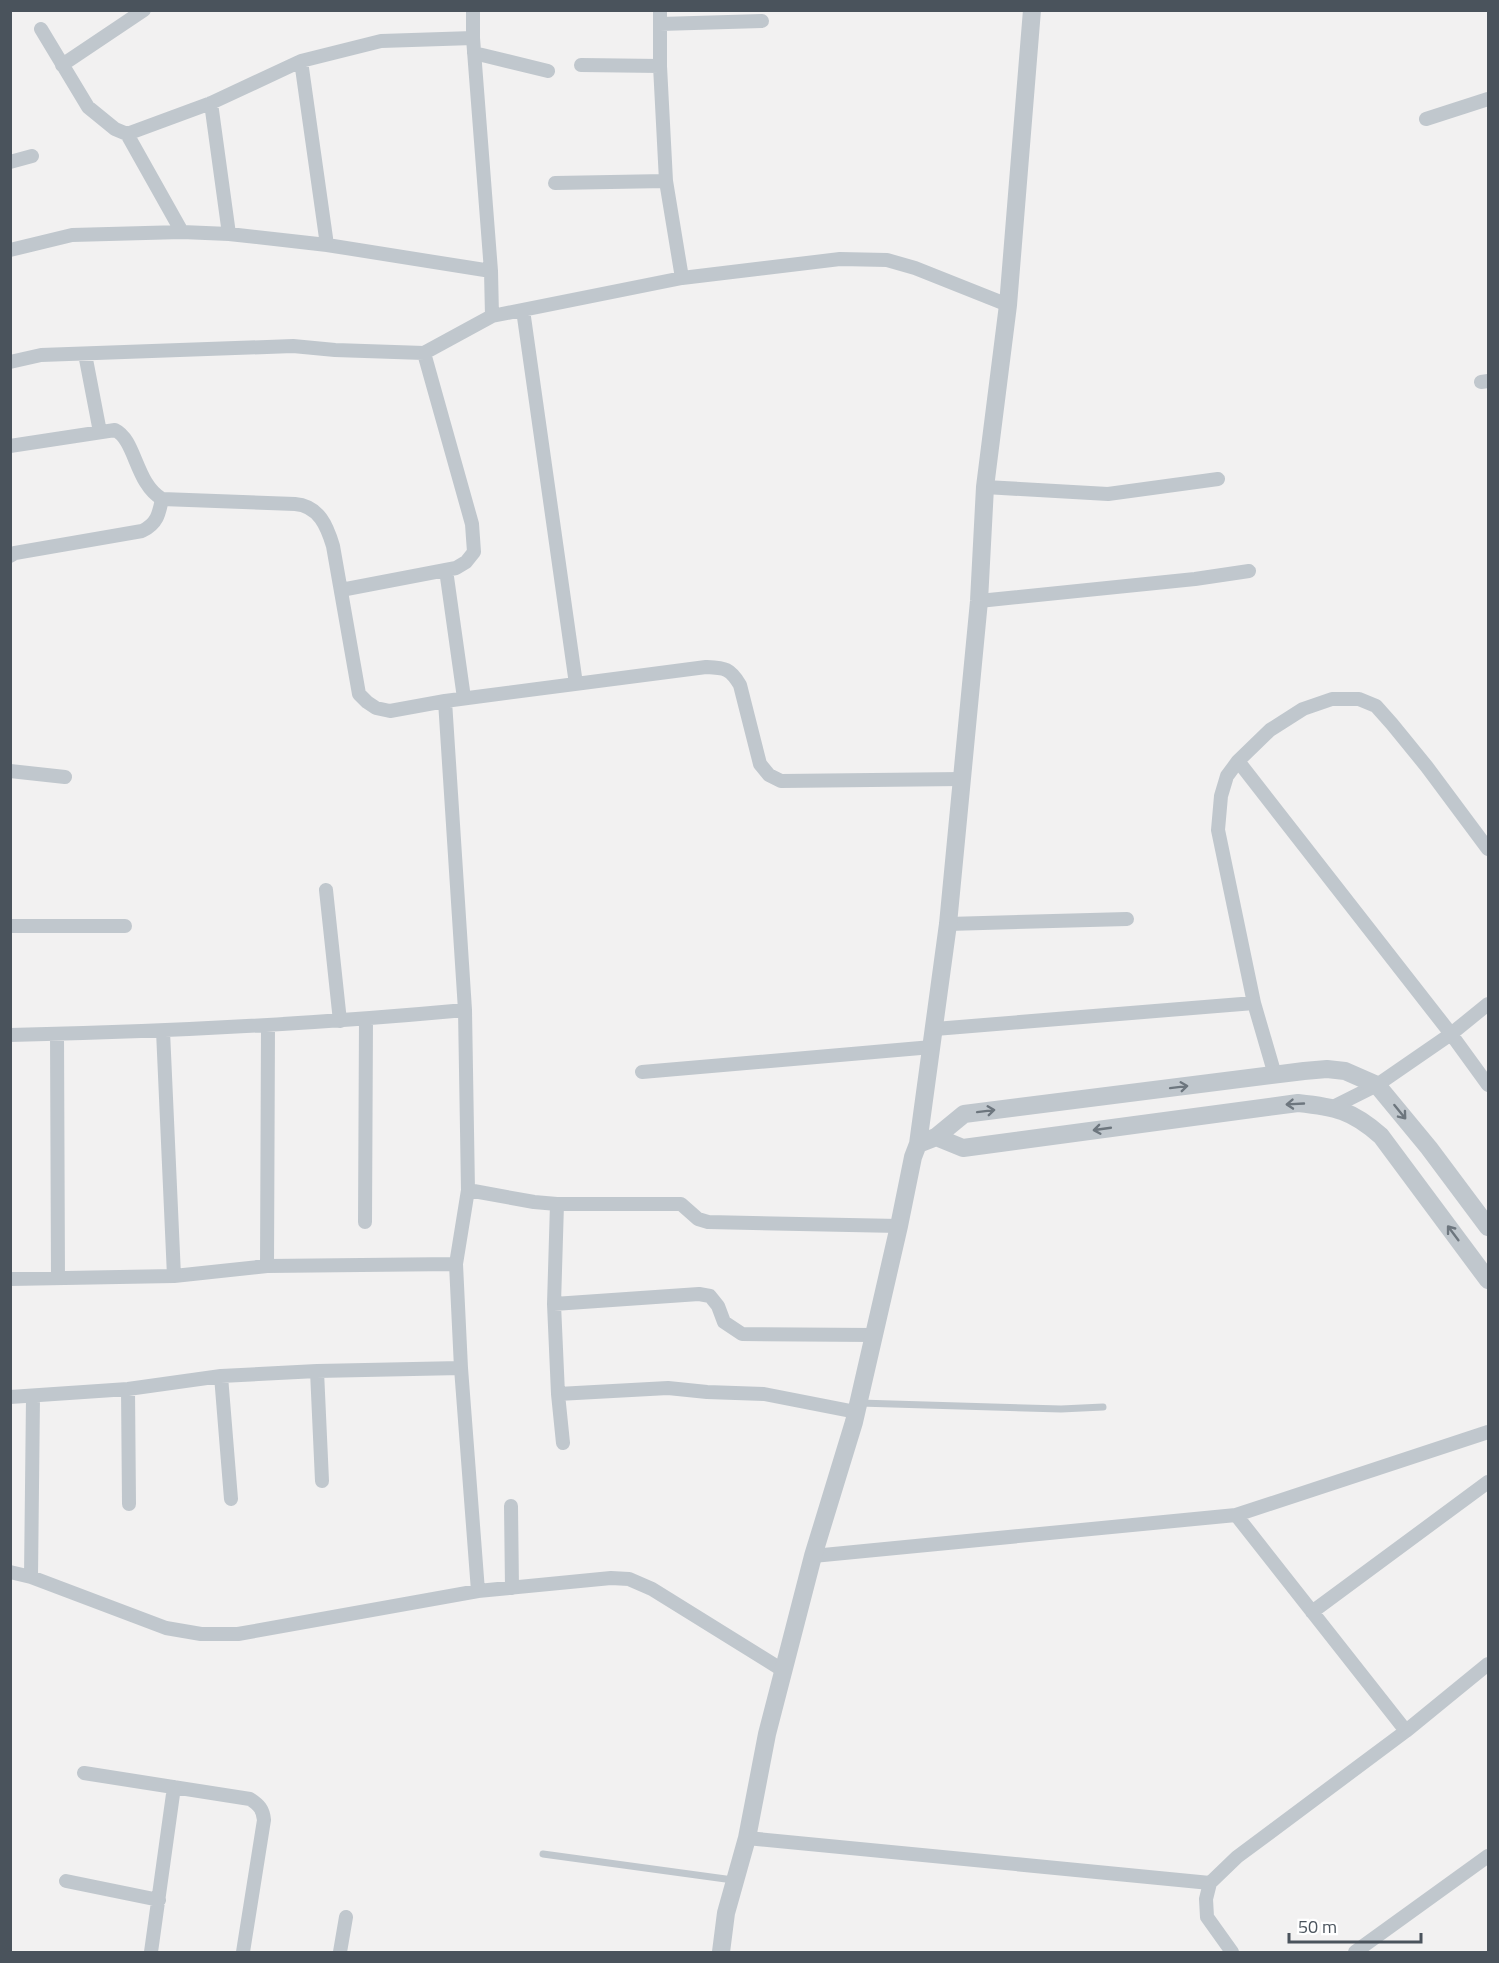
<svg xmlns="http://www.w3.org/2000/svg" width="1499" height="1963" font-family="'Titillium Web',sans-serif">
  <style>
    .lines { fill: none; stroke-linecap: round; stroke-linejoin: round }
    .service { stroke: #c0c7cd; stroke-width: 7 }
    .minor { stroke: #c0c7cd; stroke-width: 14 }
    .tertiary { stroke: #c0c7cd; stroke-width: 18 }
    .oneway { stroke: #6d767e }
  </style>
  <rect width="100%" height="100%" fill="#f2f1f1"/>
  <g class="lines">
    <path class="service" d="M859 1403 1061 1409 1103 1407
      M543 1854 733 1880"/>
    <path class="minor" d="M473 10V38L491 271 492 316
      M660 10V66L666 181 682 278
      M660 24 762 21
      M41 29 88 107 115 129 127 134 211 103 301 61
      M474 53 548 71
      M62 65 144 10
      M581 65 660 66
      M211 103 229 234
      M1426 119 1488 99
      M127 134 182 232
      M10 162 32 156
      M555 183 666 181
      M327 245 301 61 381 41 473 38
      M10 250 72 235 182 232 229 234 327 245 491 271
      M523 310 576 684
      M85 354 100 432
      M10 362 41 355 293 346 335 350 424 353 492 316 682 278 840 259 887 260 915 268 1008 305
      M1481 382 1488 381
      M10 446 115 430C136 440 135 483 162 499L295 504C319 506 327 526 333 546L359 694 367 702 376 708 390 711 445 701 706 667C725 668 730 668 740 685L760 764 769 775 781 781 962 779
      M985 487 1108 494 1218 479
      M10 556 15 553 142 531C157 524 159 514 162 499
      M446 570 464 698
      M341 590 456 568 466 562 474 552 472 524 424 353
      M979 601 1195 579 1249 571
      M445 701 465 1010 468 1190 456 1264 461 1368 478 1591
      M1238 761 1451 1034 1488 1085
      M10 771 65 777
      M326 890 340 1021
      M948 924 1127 919
      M10 926H125
      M935 1029 1254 1003
      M163 1031 174 1276
      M57 1034 58 1278
      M10 1035C162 1032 314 1024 465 1010
      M642 1072 932 1047
      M1275 1075 1254 1003 1218 830 1221 796 1227 776 1238 761 1270 730 1303 709 1332 699H1359L1376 706 1392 724 1427 767 1488 849
      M1333 1107 1377 1085 1451 1034 1488 1004
      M468 1190 534 1202 557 1204 554 1304 558 1394 563 1443
      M557 1204H681L698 1219 708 1222 899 1226
      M365 1222 366 1019
      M267 1266 268 1026
      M10 1279 174 1276 267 1266 456 1264
      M554 1304 699 1294 710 1296 718 1306 724 1322 742 1334 874 1335
      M317 1371 322 1481
      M221 1376 231 1499
      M128 1389 129 1504
      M558 1394 668 1388 707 1392 764 1394 856 1412
      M10 1397 128 1389 221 1376 317 1371 461 1368
      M511 1506 512 1588
      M1236 1515 1406 1731
      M813 1556 1236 1515 1488 1432
      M10 1572 31 1577 166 1628 201 1634H238L478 1591 611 1578 629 1579 652 1589 784 1671
      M31 1577 33 1397
      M1312 1612 1488 1482
      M84 1773 250 1799C259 1805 263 1809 264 1820L243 1952
      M747 1838 1210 1883
      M66 1881 159 1900
      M151 1952 174 1787
      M340 1952 346 1917
      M1232 1952 1207 1917 1206 1899 1210 1883 1237 1857 1406 1731 1488 1664
      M1355 1952 1488 1856"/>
    <path class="tertiary" d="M936 1137 963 1148 1298 1103C1335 1107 1352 1110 1381 1136L1488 1280
      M918 1144 948 924 979 601 985 487 1008 305 1032 10
      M721 1952 726 1913 747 1838 767 1734 813 1556 854 1422 899 1226 913 1157 918 1144 936 1137 964 1114 1304 1071 1327 1069 1345 1071 1377 1085 1429 1148 1488 1227"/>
  </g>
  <defs><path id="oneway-shaft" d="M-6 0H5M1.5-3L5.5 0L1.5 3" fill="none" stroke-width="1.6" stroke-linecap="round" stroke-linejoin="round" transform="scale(1.5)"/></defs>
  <g class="oneway">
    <use href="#oneway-shaft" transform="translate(1179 1087) rotate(-7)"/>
    <use href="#oneway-shaft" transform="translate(1295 1104) rotate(177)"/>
    <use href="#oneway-shaft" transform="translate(986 1111) rotate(-7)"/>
    <use href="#oneway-shaft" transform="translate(1400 1112) rotate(51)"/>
    <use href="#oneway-shaft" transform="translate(1102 1129) rotate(172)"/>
    <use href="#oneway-shaft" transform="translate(1453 1233) rotate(-127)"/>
  </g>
  <rect width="1499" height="1963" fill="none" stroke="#4a535c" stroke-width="24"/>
  <path d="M1289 1933v9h132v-9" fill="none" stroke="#4a535c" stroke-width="3"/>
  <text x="1298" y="1933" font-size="18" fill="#4a535c" stroke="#ffffff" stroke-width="4.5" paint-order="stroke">50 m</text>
</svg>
